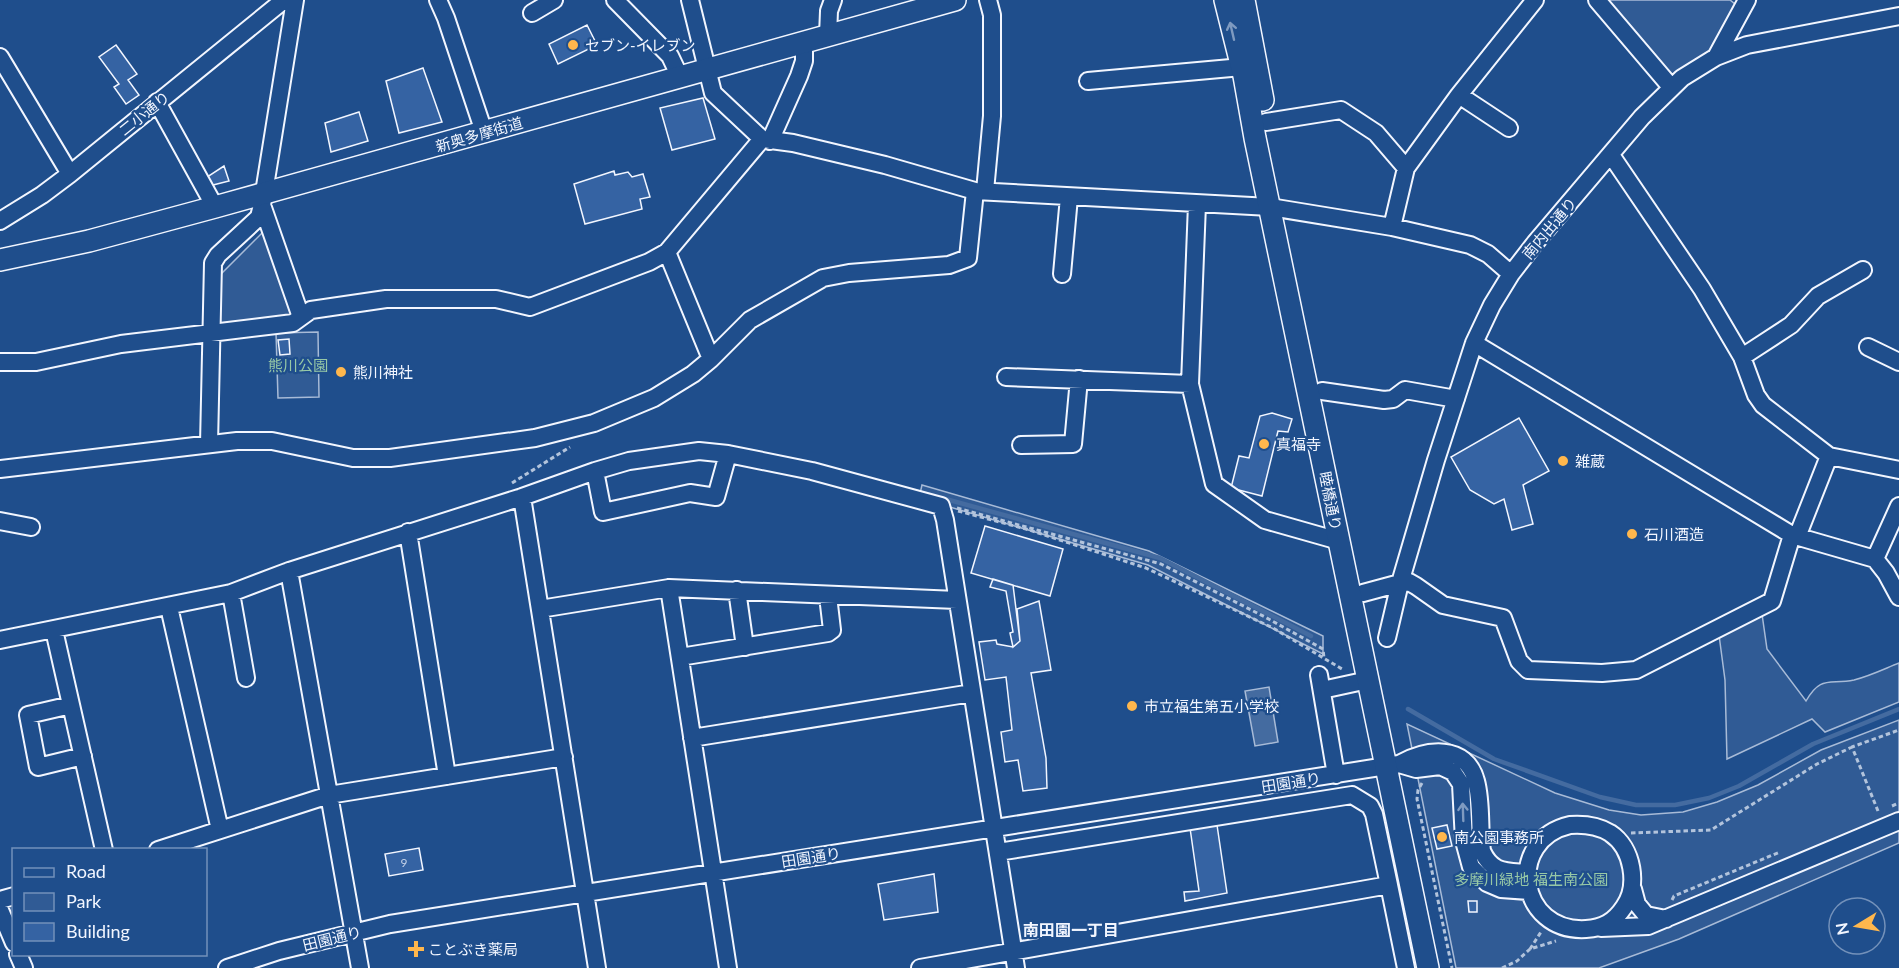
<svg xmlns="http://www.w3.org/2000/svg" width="1899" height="968" font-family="Lato,'Noto Sans JP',sans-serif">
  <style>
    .green { fill: #305b95; stroke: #a8bbd7; stroke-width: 1.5 }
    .water { fill: #446ba0; stroke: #a8bbd7; stroke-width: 1.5 }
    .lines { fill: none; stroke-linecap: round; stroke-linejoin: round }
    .stream { stroke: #446ba0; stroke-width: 4.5 }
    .building { fill: #3563a3; stroke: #f2f6ff; stroke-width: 1.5 }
    .minor-casing { stroke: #f2f6ff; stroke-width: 20 }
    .major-casing { stroke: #f2f6ff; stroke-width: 24 }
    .path { stroke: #b3c4dc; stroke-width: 3; stroke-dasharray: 4.5 3; stroke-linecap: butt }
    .minor { stroke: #1f4e8c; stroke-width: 16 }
    .major { stroke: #1f4e8c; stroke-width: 21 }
    .oneway { stroke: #7e9ac0 }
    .poi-dot { fill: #ffb74d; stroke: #1f4e8c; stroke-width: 2 }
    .labels { text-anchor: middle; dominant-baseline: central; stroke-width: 4.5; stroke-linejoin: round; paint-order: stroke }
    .number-label { font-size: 12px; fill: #c3d1e8 }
    .poi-label { font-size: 15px; fill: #f2f6ff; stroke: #1f4e8c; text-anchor: start }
    .street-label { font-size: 15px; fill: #f2f6ff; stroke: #1f4e8c }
    .park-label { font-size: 15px; fill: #97c8a6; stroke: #1f4e8c }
    .neighbourhood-label { font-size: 16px; font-weight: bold; fill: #f2f6ff; stroke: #1f4e8c }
  </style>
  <rect width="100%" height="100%" fill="#1f4e8c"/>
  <path class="green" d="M1603 0H1730L1741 9 1710 56 1672 81Z
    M264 231 296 314 217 329V278Z
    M318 332 319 397 278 398 276 333Z
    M922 485 1149 551 1323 636V654L1148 565 919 498Z
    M1762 614 1767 649 1806 701C1821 675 1829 685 1854 680 1870 676 1884 669 1899 663V702L1825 732 1812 719 1727 759 1725 680 1719 635Z
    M1899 720V843L1679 939 1599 968H1456L1407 724 1555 793 1609 810 1641 815 1683 812 1717 802 1758 785 1821 750Z"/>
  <path class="water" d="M1269 687 1278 742 1255 746 1245 691Z"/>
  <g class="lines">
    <path class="stream" d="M942 498 1160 558 1311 636
      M1408 709 1494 759 1600 797 1636 805H1675L1709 798 1739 786 1813 744 1899 709"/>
  </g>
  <path class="building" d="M587 25 597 45 558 64 549 44Z
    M116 45 137 74 128 80 139 95 126 104 114 87 119 84 99 57Z
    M423 68 442 122 399 133 386 81Z
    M703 98 715 139 672 150 660 108Z
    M359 112 368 141 331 152 325 123Z
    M224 166 229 181 209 186 207 177Z
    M614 171 615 175 628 172 632 177 643 174 650 197 640 199 642 209 585 224 574 184Z
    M289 339 290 354 280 355 278 340Z
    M1272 413 1292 419 1288 432 1278 431 1262 496 1231 488 1239 456 1249 458 1260 416Z
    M1519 418 1549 471 1523 485 1533 524 1512 530 1504 499 1494 504 1470 490 1451 457Z
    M985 526 1063 549 1050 596 971 573Z
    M993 579 1013 585 1020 641 1013 647 1010 633 1013 632 1006 591 990 587Z
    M1039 601 1051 670 1031 673 1046 758 1047 788 1023 791 1018 760 1005 762 1001 732 1012 730 1006 677 985 680 979 642 996 640 997 644 1013 647 1020 641 1017 609Z
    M1217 825 1227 893 1185 901 1184 892 1199 891 1190 828Z
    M1447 825 1452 846 1437 849 1432 828Z
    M419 848 423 870 389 876 385 854Z
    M934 874 938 912 884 920 878 884Z
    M1468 901H1477V912H1469Z"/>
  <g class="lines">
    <defs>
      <path id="minor" d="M295 0 262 205 301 317
        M438 0 446 18 484 132
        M615 0 670 56 680 77
        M690 0 713 93 762 139 793 143 885 165 975 191 1270 207 1392 227 1470 245 1488 254 1511 274
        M1597 0 1671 87
        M532 13 554 0
        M828 36 829 11 833 0
        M0 57 70 174
        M1716 57 1747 0
        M1088 81 1253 66
        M1459 95 1509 128
        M157 102 215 207
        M1266 122 1341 110 1376 133 1406 168
        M770 141 799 76 804 61V42
        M1611 155 1702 289 1742 357 1791 325 1818 296 1863 270
        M985 191 992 116V15L988 0
        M1197 204 1190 384 1214 484 1265 520 1339 541
        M0 221 42 195 70 174 284 0
        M1392 227 1406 168 1459 95 1535 0
        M667 252 711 359
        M1062 274 1069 197
        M1474 343 1792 535
        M1868 347 1899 362
        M1742 357 1756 395 1763 405 1829 456 1899 470
        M0 362H36L121 344 293 323 311 310 386 299H496L530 307 649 262 667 252 762 139
        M1006 377 1190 384
        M1322 391 1384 400 1393 399 1405 390 1456 399
        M209 444 213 263 218 255 259 217 262 205
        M1021 445 1073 444 1079 379
        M0 469 237 441H272L353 458H390L535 438 594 423 654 398 693 374 711 359 750 320 823 278 849 273 949 265 968 258 975 191
        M595 471 603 512 690 493 716 497 728 454
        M522 497 597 968
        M0 521 31 527
        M408 532 447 776
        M1797 537 1829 456
        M1875 559 1886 573 1899 597
        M289 571 360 968
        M669 588 728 968
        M737 590 745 647
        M231 593 246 678
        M1363 593 1400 583 1436 460 1474 343 1492 305 1511 274 1535 243 1642 117 1682 78 1716 57 1747 45 1899 16
        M169 607 220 830
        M540 609 669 588 957 600
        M54 630 104 850
        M1387 638 1400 583 1409 582 1416 586 1443 605 1503 618 1519 661 1528 670 1602 673 1636 670 1772 601 1792 535 1875 559 1899 506
        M0 640 231 593 289 571 522 497 595 471 629 461 699 451 728 454 812 471 941 506 945 520 1016 968
        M680 657 828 633 832 630 828 596
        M1319 675 1336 775
        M1322 690 1368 680
        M71 705 28 715 38 767 83 756
        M692 738 972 693
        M1570 825C1584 824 1597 825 1610 833 1633 848 1639 886 1624 907 1614 922 1603 928 1586 929 1518 933 1505 840 1570 825Z
        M158 850 329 795 564 757
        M1527 873C1505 871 1492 873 1482 851 1479 828 1482 803 1476 781 1466 743 1426 749 1399 764L1416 769 1440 766 1453 772 1461 784 1464 841 1471 867 1487 883 1501 889 1528 891
        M1389 885 1406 968
        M1633 889 1637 904 1646 915 1666 919
        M0 900 14 896
        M0 910 14 943
        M1601 928 1648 926 1899 821
        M18 954 24 968
        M227 968 279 951 390 924 1399 764
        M920 968 1389 885 1374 814 1370 806 1352 795 998 852"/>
      <path id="major" d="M1225 0 1244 76 1255 138 1428 968
        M1244 0 1263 100
        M0 260 89 241 215 207 955 0"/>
    </defs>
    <use href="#minor" class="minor-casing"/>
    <use href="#major" class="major-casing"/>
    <path class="path" d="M512 483 570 447
      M957 508 1161 564 1265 617 1323 649 1324 658
      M958 511 1026 529 1146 568 1273 628 1342 669
      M1422 783 1418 790 1417 799 1452 968
      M1892 806 1899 803
      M1878 811 1852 747 1899 730
      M1631 833 1711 830 1817 764 1852 747
      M1672 900 1674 896 1780 852
      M1530 949 1541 932
      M1502 968 1517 961 1530 949 1556 941"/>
    <use href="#minor" class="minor"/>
    <use href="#major" class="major"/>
  </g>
  <defs><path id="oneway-shaft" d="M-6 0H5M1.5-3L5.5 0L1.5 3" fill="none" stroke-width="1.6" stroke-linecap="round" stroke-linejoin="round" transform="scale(1.5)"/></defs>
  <g class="oneway">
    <use href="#oneway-shaft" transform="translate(1232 31) rotate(-103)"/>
    <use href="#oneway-shaft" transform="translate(1463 812) rotate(-92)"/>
  </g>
  <g class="poi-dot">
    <circle cx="573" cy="45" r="6"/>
    <circle cx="341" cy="372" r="6"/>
    <circle cx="1264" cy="444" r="6"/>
    <circle cx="1563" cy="461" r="6"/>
    <circle cx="1632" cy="534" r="6"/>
    <circle cx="1132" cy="706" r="6"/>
    <circle cx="1442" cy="837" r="6"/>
    <path d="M413 940h6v6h6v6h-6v6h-6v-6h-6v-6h6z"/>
  </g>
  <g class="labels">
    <g class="number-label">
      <text x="404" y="862">9</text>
    </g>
    <g class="poi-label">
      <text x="585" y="45">セブン-イレブン</text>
      <text x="353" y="372">熊川神社</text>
      <text x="1276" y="444">真福寺</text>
      <text x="1575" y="461">雑蔵</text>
      <text x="1644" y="534">石川酒造</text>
      <text x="1144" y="706">市立福生第五小学校</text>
      <text x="1454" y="837">南公園事務所</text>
      <text x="428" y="949">ことぶき薬局</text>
    </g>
    <g class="street-label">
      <text transform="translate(144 113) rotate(-39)">二小通り</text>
      <text transform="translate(479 134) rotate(-16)">新奥多摩街道</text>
      <text transform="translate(1549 228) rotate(-50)">南内出通り</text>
      <text transform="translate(1331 501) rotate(79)">睦橋通り</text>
      <text transform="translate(1291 782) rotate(-9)">田園通り</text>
      <text transform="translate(811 857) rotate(-9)">田園通り</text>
      <text transform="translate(332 938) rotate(-14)">田園通り</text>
    </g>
    <g class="park-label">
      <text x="298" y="365">熊川公園</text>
      <text x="1531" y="879">多摩川緑地 福生南公園</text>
    </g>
    <g class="neighbourhood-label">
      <text x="1071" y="929">南田園一丁目</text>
    </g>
  </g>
  <rect x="12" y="848" width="195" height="108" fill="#1f4e8c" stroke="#7391ba" stroke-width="1.5"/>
  <rect x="24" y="868" width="30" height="9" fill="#1f4e8c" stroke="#7391ba" stroke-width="1.5"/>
  <text x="66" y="878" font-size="18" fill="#f2f6ff">Road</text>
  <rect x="24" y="893" width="30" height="18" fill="#305b95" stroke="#7391ba" stroke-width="1.5"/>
  <text x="66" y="908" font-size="18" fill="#f2f6ff">Park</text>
  <rect x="24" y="923" width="30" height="18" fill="#3563a3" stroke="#7391ba" stroke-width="1.5"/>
  <text x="66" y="938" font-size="18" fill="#f2f6ff">Building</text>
  <g transform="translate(1857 926) rotate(259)"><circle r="28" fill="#1f4e8c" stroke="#7391ba" stroke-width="1.5"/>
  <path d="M0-4.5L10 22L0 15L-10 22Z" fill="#ffb74d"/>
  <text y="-9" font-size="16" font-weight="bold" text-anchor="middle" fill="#f2f6ff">N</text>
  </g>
</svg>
